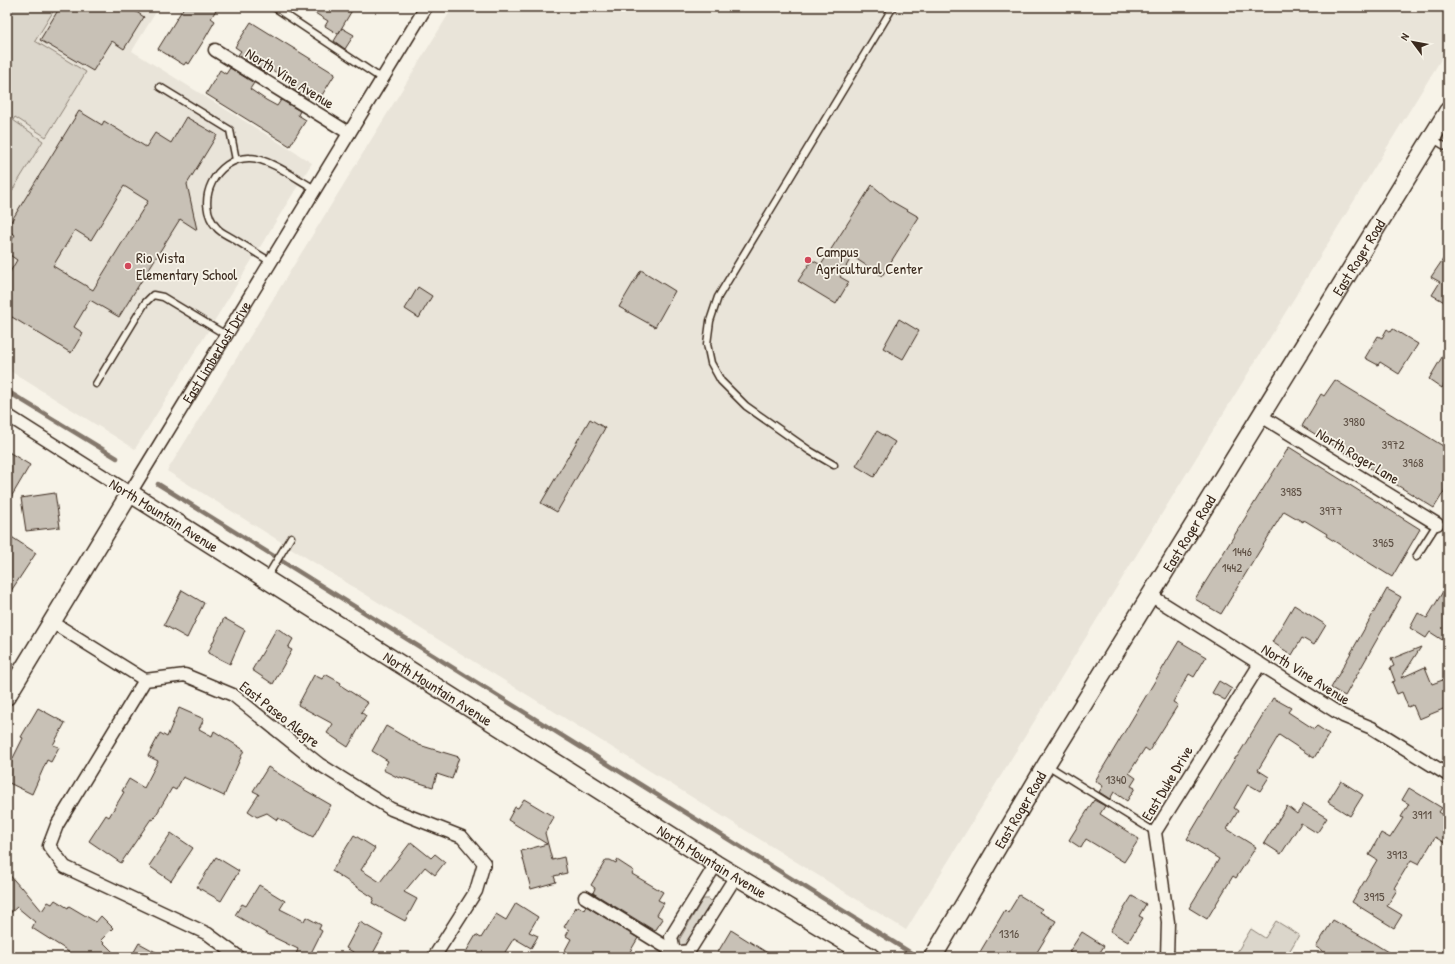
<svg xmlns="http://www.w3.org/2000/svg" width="1455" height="964" font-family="'Patrick Hand',sans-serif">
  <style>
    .built { fill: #e9e4d9 }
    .green { fill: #dbd6cb; stroke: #8b8074 }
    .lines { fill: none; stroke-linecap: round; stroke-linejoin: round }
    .stream { stroke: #84786c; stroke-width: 4.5 }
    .building { fill: #c8c1b6; stroke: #3b2a1e; fill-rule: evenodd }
    .lane-casing { stroke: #3b2a1e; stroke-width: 9 }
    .street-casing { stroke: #3b2a1e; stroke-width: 15 }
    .secondary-casing { stroke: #3b2a1e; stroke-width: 20 }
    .lane { stroke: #f7f3e8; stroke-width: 6 }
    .street { stroke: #f7f3e8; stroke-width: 12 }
    .secondary { stroke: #f7f3e8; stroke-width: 17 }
    .poi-dot { fill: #d1495b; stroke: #f7f3e8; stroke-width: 1.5 }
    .labels { text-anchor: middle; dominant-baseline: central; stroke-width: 3.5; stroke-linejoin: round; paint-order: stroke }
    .number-label { font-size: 13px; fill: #5e5044 }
    .street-label { font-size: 15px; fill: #3b2a1e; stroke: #f7f3e8 }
    .poi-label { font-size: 15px; fill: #3b2a1e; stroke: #f7f3e8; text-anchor: start }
  </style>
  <rect width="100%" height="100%" fill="#f7f3e8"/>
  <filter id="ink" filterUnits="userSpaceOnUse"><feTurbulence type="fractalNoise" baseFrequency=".025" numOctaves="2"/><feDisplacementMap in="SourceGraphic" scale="8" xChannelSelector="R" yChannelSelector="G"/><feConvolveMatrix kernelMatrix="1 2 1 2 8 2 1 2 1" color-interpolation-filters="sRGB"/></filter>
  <g filter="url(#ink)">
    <path class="built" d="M7 7H159L132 51 312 163 135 449 7 369Z
      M453 7H1448V48L906 930 167 471Z"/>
    <path class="green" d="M7 7H56L35 41 86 72 46 137 15 117 13 120 43 141 7 199Z
      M703 899H709L712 902 688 944 684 946 679 945V940Z
      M1276 921 1299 935 1286 957H1234L1251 929 1265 938Z"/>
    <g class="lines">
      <path class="stream" d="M7 391 117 458
        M158 484 911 953"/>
    </g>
    <path class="building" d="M60 7H129L144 17 124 49 112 41 93 71 40 40Z
      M184 7H218L211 18 215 21 204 40 189 64 186 62 184 65 158 49Z
      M305 7H354L338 34 325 26 328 21Z
      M251 22 335 74 319 100 310 94 308 99 289 87 292 82 272 70 265 66 262 70 238 55 241 51 235 47Z
      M342 28 354 35 345 49 334 41Z
      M230 68 254 83 250 89 266 100 277 106 281 100 300 111 298 115 306 120 290 146 206 94 220 70 226 74Z
      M79 111 102 125 104 121 146 147 155 133 171 143 186 117 217 135 187 184 197 230 180 219 119 317 90 300 74 327 83 333 71 353 7 314V277L17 260 7 253V247L15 235 7 230V228ZM124 186 148 201 93 290 53 266 75 230 91 240Z
      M872 185 891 201 919 217 882 276 852 256 840 277 849 282 836 304 798 281 812 260 821 265Z
      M1448 252V304L1432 295 1440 282 1431 277Z
      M641 270 675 291 655 327 619 307Z
      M418 287 432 296 419 318 405 309Z
      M899 319 919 331 903 359 883 348Z
      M1387 329 1391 332 1393 329 1418 344 1399 374 1380 362 1378 365 1365 358 1378 336 1382 338Z
      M1448 347V378L1442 388 1429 379Z
      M1335 380 1448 449V485L1434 508 1302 426 1321 394 1324 396Z
      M590 419 605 428 557 512 541 503Z
      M877 431 895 442 874 477 856 466Z
      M1289 447 1420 529 1392 577 1326 536 1327 534 1304 520 1303 522 1284 511 1221 614 1195 599Z
      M7 451 30 465 7 504Z
      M55 493 60 527 26 531 21 498Z
      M7 534 36 553 7 597Z
      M1448 583V634L1444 641 1430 632 1426 638 1410 628 1418 613 1427 618Z
      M1387 589 1401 597 1345 696 1331 688Z
      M182 590 204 603 187 638 164 625Z
      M1294 605 1326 625 1314 645 1302 638 1292 655 1272 642Z
      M224 618 245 630 230 664 208 653Z
      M277 628 293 639 288 648 292 650 273 684 252 670Z
      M1179 641 1206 657 1194 677 1189 674 1173 702 1178 705 1149 751 1145 748 1129 773 1136 778 1131 786 1135 788 1127 801 1114 792 1110 799 1099 792 1103 786 1095 781Z
      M1421 647 1401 678 1425 667 1432 684 1448 678V707L1419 719 1413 705 1408 707 1402 692 1397 694 1392 682 1395 681 1390 668 1394 666 1391 659Z
      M325 674 341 683 340 685 368 703 361 712 366 716 348 747 327 733 333 724 298 705 314 675 322 679Z
      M1219 681 1232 689 1225 700 1212 693Z
      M1273 698 1291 708 1288 712 1314 729 1317 726 1329 734 1314 758 1279 735 1258 770 1269 777 1260 791 1248 784 1234 808 1238 811 1227 829 1256 847 1236 878 1233 876 1207 919 1189 908 1219 859 1187 839 1236 757H1237Z
      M38 708 65 723 53 745 59 747 51 762 47 760 32 794 7 782V770L23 738 21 737Z
      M179 708 204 719 199 729 212 736 214 731 244 750 224 796 183 777 176 790 172 788 153 820 151 819 121 863 89 841 106 815 109 817 124 792 122 791 129 779 144 788 158 761 148 756 160 733 167 737Z
      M386 726 419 745 459 757 452 779 437 774 433 787 400 777 399 778 383 770 388 761 372 751Z
      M268 767 298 786 331 805 313 837 278 818 277 820 267 813 257 817 248 811 259 794 253 791Z
      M1341 781 1363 795 1350 816 1328 802Z
      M1409 788 1442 808 1439 812 1448 818V845L1435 837 1419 864 1411 860 1394 888 1397 890 1387 906 1402 915 1394 928 1352 902 1377 860 1369 855 1381 833 1390 838 1403 818 1401 817 1409 804 1402 800Z
      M524 799 554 817 545 833 552 860 564 857 567 873 554 876 556 882 531 889 521 851 547 844 508 820 515 807 518 808Z
      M1094 800 1105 806 1100 814 1139 839 1124 862 1086 839 1081 848 1069 840Z
      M1304 804 1327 818 1317 833 1301 823 1281 854 1264 843 1287 806 1297 814Z
      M171 833 193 848 171 881 149 866Z
      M354 835 375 848 361 870 380 882 411 842 431 858 435 854 445 862 435 875 425 867 404 892 417 899 405 921 372 903 374 898 332 871Z
      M216 857 239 871 221 901 197 887Z
      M606 860H610L616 863 617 860 634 871 632 874 663 892 658 900 664 903 657 915 663 919 655 931 593 893 595 888 591 885Z
      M7 872 21 888 22 887 42 911 48 902 52 904 55 900 68 908 69 906 96 922 101 916 113 928 101 940 118 957H74L65 949 32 928 35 922 17 907 7 916Z
      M259 885 285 901 280 909 304 921 306 917 321 925 319 929 322 931 309 957H295L298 949 271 936 235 915 242 904 246 906Z
      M1019 895 1042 909 1040 912 1056 921 1034 957H977L1005 910 1008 913Z
      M1132 896 1146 904 1139 916 1143 918 1128 942 1110 931Z
      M516 903 538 917 529 932 538 936 531 948 514 938 502 957H463L476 935 481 938 496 914 506 920Z
      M578 906 584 910 586 906 638 938 627 957H572L564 952 571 939 566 936 569 930 564 927 576 907V909Z
      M1333 920 1370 941 1396 957H1332L1316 947Z
      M360 922 383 935 371 957H362L346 948Z
      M731 930 774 957H715Z
      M1082 932 1104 946 1097 957H1078L1069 952Z
      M139 943 165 957H131Z"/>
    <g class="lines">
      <defs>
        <path id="lane" d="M274 7 382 79
          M160 87 230 130 236 160
          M1433 139 1448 148
          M271 262C258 254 245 246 232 238 227 235 220 232 217 228 193 202 216 157 250 158 268 158 299 180 315 189
          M96 384 145 303 153 295 163 297 226 335
          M834 465 810 451 746 406 721 381 711 363 707 344 710 321 718 297 893 7
          M1416 557 1437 524
          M267 577 291 537
          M1047 765 1155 832"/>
        <g id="street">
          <path d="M215 50 349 133"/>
          <path id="s1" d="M7 415 130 493 426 7"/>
          <path d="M1261 416 1437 524"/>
          <path d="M1150 595 1343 716 1372 728 1448 775"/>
          <path d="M52 622 145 680"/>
          <path d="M585 897 682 957"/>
          <path d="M674 952 671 937 716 864"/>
          <path d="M673 953 689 951 736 876"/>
          <path d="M239 957 208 934 65 867 49 846 57 825 145 680 185 675 233 695 319 764 391 809 462 837 484 863 476 891 434 957"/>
          <path d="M1167 957 1168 922 1155 832 1260 664"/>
        </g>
        <g id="secondary">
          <path id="s2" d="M7 696 130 493 716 864 871 957"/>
          <path id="s3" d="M933 957 1046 765 1448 111"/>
        </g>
      </defs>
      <use href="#lane" class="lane-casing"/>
      <use href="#street" class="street-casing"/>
      <use href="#secondary" class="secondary-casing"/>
      <use href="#lane" class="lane"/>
      <use href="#street" class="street"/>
      <use href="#secondary" class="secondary"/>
    </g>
  </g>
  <g class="poi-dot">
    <circle cx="808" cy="260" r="4"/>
    <circle cx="128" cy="266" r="4"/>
  </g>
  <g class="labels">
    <g class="number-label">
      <text x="1354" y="421">3980</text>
      <text x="1393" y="444">3972</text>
      <text x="1413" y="462">3968</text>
      <text x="1291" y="491">3985</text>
      <text x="1331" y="510">3977</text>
      <text x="1383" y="542">3965</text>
      <text x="1242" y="551">1446</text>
      <text x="1232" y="567">1442</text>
      <text x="1116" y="779">1340</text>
      <text x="1422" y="814">3911</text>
      <text x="1397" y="854">3913</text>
      <text x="1374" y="896">3915</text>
      <text x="1009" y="933">1316</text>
    </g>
    <g class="street-label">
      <text transform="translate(290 78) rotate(32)">North Vine Avenue</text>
      <text stroke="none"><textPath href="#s3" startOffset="819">East Roger Road</textPath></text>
      <text stroke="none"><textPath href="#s1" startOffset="311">East Limberlost Drive</textPath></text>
      <text transform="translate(1358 456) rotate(31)">North Roger Lane</text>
      <text transform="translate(164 515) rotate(32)">North Mountain Avenue</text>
      <text stroke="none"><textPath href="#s3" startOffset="495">East Roger Road</textPath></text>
      <text transform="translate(1306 674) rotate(32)">North Vine Avenue</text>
      <text stroke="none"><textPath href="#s2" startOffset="602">North Mountain Avenue</textPath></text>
      <text transform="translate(280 714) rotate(38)">East Paseo Alegre</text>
      <text transform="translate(1167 783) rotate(-59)">East Duke Drive</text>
      <text stroke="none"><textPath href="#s3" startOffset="171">East Roger Road</textPath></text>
      <text stroke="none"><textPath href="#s2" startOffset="926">North Mountain Avenue</textPath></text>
    </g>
    <g class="poi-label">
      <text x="816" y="251">Campus<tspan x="816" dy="17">Agricultural Center</tspan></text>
      <text x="136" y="257">Rio Vista<tspan x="136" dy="17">Elementary School</tspan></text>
    </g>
  </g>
  <rect width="1455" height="964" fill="none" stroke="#f7f3e8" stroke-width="24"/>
  <rect x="12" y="12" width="1431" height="940" fill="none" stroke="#3b2a1e" stroke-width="1.5" filter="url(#ink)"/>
  <g transform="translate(1413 42) rotate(302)" stroke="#f7f3e8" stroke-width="3" paint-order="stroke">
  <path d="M0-3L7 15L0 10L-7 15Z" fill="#3b2a1e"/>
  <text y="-6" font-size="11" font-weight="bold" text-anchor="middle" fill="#3b2a1e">N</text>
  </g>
</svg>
